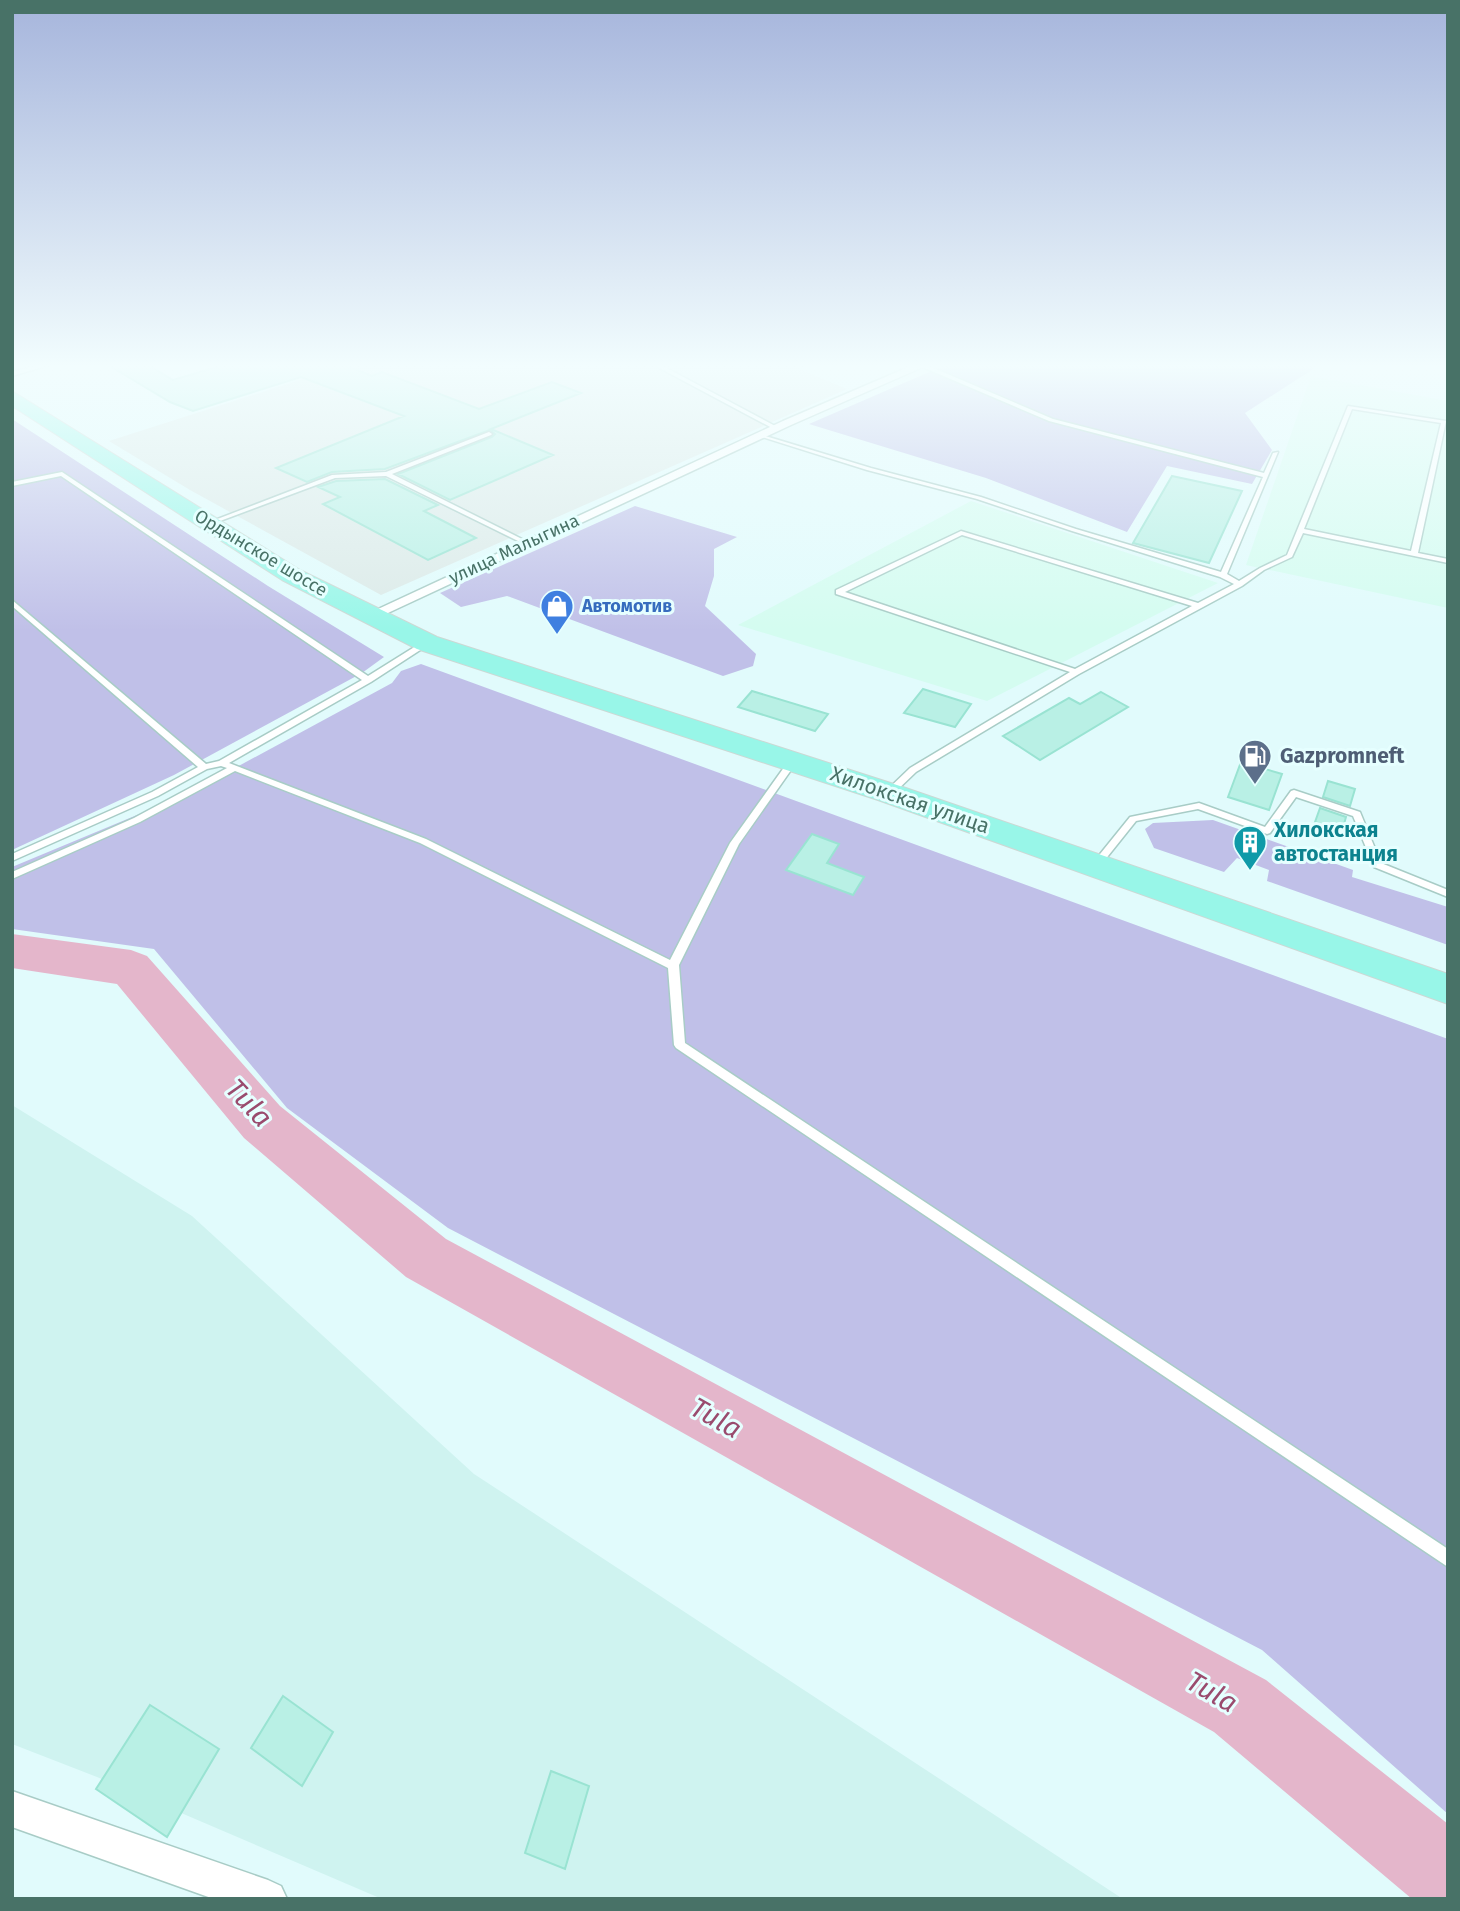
<svg xmlns="http://www.w3.org/2000/svg" width="1460" height="1911" font-family="'Fira Sans',sans-serif">
  <style>
    .residential { fill: #cff3f0 }
    .commercial { fill: #d4fcf0 }
    .industrial { fill: #dceae8 }
    .green { fill: #c0c0e8 }
    .lines { fill: none; stroke-linecap: round; stroke-linejoin: round }
    .river { fill: #e4b6cb; fill-rule: evenodd }
    .building { fill: #b9f0e5; stroke: #99e3d2; stroke-width: 2 }
    .service-casing { stroke: #a8ccc6; stroke-width: 3 }
    .minor-casing { stroke: #a8ccc6; stroke-width: 3 }
    .trunk-casing { stroke: #ccd8d4; stroke-width: 2 }
    .service { fill: #fff; fill-rule: evenodd }
    .minor { fill: #fff; fill-rule: evenodd }
    .trunk { fill: #98f6e8; fill-rule: evenodd }
    .labels { text-anchor: middle; dominant-baseline: central; stroke-width: 6; stroke-linejoin: round; paint-order: stroke }
    .far-street-label { font-size: 18px; fill: #487267; stroke: #e6ffff }
    .far-shop-label { font-size: 18px; font-weight: bold; fill: #366cbe; stroke: #e6ffff; text-anchor: start }
    .service-label { font-size: 21px; font-weight: bold; fill: #4e5e75; stroke: #e6ffff; text-anchor: start }
    .street-label { font-size: 21px; fill: #487267; stroke: #e6ffff }
    .culture-label { font-size: 21px; font-weight: bold; fill: #0d838f; stroke: #e6ffff; text-anchor: start }
    .near-water-label { font-size: 28px; font-style: italic; fill: #9a4b6e; stroke: #e6ffff }
  </style>
  <rect width="100%" height="100%" fill="#e1fbfc"/>
  <path class="residential" d="M12 1105 192 1216 474 1474 1123 1899H382L97 1777 12 1744Z"/>
  <path class="commercial" d="M1311 376 1448 401V608L1246 565Z
    M971 501 1218 583 987 701 738 625Z"/>
  <path class="industrial" d="M353 363H812L799 369 847 389 381 595 190 490 109 441Z"/>
  <path class="green" d="M950 363H1319L1321 364 1245 413 1272 450 1252 484 1167 466 1127 532 986 478 809 424Z
    M12 419 268 586 384 657 362 673 174 775 12 850Z
    M635 506 737 537 714 549V576L705 606 756 654 753 666 723 676 507 596 461 607 440 593Z
    M421 664 1448 1039V1814L1262 1650 448 1228 287 1108 154 949 12 929V867L185 795 392 683 401 671Z
    M1213 820 1353 870 1352 877 1448 907V945L1267 881 1269 870 1237 858 1224 872 1154 848 1145 829 1153 823Z"/>
  <g class="lines">
    <path class="river" d="M12 934 131 950 147 956 280 1106 446 1239 1266 1680 1448 1824V1899H1412L1214 1732 406 1277 244 1138 117 984 12 968Z"/>
  </g>
  <path class="building" d="M105 363H145L173 380 230 363H340L372 376 382 372 479 409 552 382 581 393 491 429 553 455 450 500 398 474 492 437 495 434 490 430 385 469 332 472 307 482 276 468 404 416 301 377 193 411 170 402Z
    M1172 476 1242 491 1209 563 1133 543Z
    M385 479 438 505 424 511 476 538 428 560 323 504 340 497 318 487 336 481Z
    M923 689 971 704 955 727 904 713Z
    M752 691 828 714 815 731 738 707Z
    M1101 692 1128 707 1040 760 1003 736 1069 698 1080 704Z
    M1241 762 1282 774 1269 810 1228 797Z
    M1328 781 1355 789 1350 806 1323 797Z
    M1320 808 1346 817 1342 831 1315 822Z
    M812 834 839 844 827 863 864 877 853 895 786 870Z
    M283 1696 333 1732 302 1786 251 1748Z
    M150 1705 219 1749 167 1837 96 1789Z
    M551 1771 589 1786 565 1869 525 1853Z"/>
  <g class="lines">
    <defs>
      <path id="service" d="M47 363H56L12 376V372Z
        M650 363H657L779 428 774 429Z
        M920 364H924L1053 419 1264 473 1273 453 1278 452 1227 574 1239 581 1260 568 1287 555 1348 406 1446 421 1418 553 1448 559V563L1303 533 1292 557 1264 570 1242 586 1079 674 916 772 892 795H886L884 793 886 791 910 768 1070 672 836 594V590L961 531 1198 603 1234 584 1220 577 1072 531 977 499 867 470 759 436V434L871 468 981 497 1076 529 1221 572 1263 477 1049 421 920 366ZM1352 409 1441 423 1411 551 1304 529ZM962 535 1192 606 1075 669 845 592Z
        M489 432 492 434 491 435 392 474 528 542V544H524L386 476 335 478 212 524 207 523 332 475 386 472Z
        M62 472 368 676 424 641H427L431 643 371 682 229 763 426 839 670 960 730 843 790 759H796V763L739 844 679 965 685 1043 1448 1549V1567L676 1048 674 1045 668 968 420 843 235 771 140 822 12 879V872L134 818 227 768 221 766 207 769 158 796 12 861V854L152 792 198 767 12 606V600L206 764 219 761 362 680 61 476 12 486V482Z
        M1294 790 1360 812 1381 863 1448 890V897L1374 867 1353 816 1296 797 1270 833 1267 834 1198 809 1136 821 1100 866 1097 867 1092 864 1130 817 1199 803 1265 827 1291 791Z"/>
      <path id="minor" d="M918 363H932L791 425 375 619H365L363 616 783 421Z
        M12 1791 268 1880 281 1886 287 1899H214L12 1827Z"/>
      <path id="trunk" d="M12 391 300 570 437 637 900 786 1448 974V1004L878 800 417 649 282 580 12 406Z"/>
    </defs>
    <use href="#service" class="service-casing"/>
    <use href="#minor" class="minor-casing"/>
    <use href="#trunk" class="trunk-casing"/>
    <use href="#service" class="service"/>
    <use href="#minor" class="minor"/>
    <use href="#trunk" class="trunk"/>
  </g>
  <linearGradient id="sky" x2="0" y2="1"><stop stop-color="#a6b5dc"/><stop offset="0.58" stop-color="#f2fdfe"/><stop offset="1" stop-color="#f2fdfe" stop-opacity="0"/></linearGradient>
  <rect width="1460" height="631" fill="url(#sky)"/>
  <defs>
    <symbol id="shop-pin" viewBox="-11 -11 22 30"><path d="M0 17L-7.5 6A9.5 9.5 0 1 1 7.5 6Z" fill="#3f7fe0" stroke="#e6ffff"/><path d="M-5-2.5h2.3a2.7 3.5 0 0 1 5.4 0H5L5.5 6h-11ZM-1.5-2.5h3a1.5 2.3 0 0 0-3 0Z" fill="#fff"/></symbol>
    <symbol id="fuel-pin" viewBox="-11 -11 22 30"><path d="M0 17L-7.5 6A9.5 9.5 0 1 1 7.5 6Z" fill="#5c6f8a" stroke="#e6ffff"/><path d="M-5.5-6h7V0h2V4h1.3V-2.5L3-4.5l.8-.8L6-3V5H2.5V1h-1V6h-7ZM-4.2-4.7v3.2H.2V-4.7Z" fill="#fff"/></symbol>
    <symbol id="building-pin" viewBox="-11 -11 22 30"><path d="M0 17L-7.5 6A9.5 9.5 0 1 1 7.5 6Z" fill="#0f9aa8" stroke="#e6ffff"/><path d="M-4-6H4V6H1V3H-1V6H-4ZM-2.5-4.3h1.7v1.8h-1.7ZM.8-4.3h1.7v1.8H.8ZM-2.5-1h1.7V.8h-1.7ZM.8-1h1.7V.8H.8Z" fill="#fff"/></symbol>
  </defs>
  <g fill-rule="evenodd">
    <use href="#shop-pin" x="538" y="587" width="38" height="52"/>
    <use href="#fuel-pin" x="1236" y="737" width="38" height="52"/>
    <use href="#building-pin" x="1231" y="823" width="38" height="52"/>
  </g>
  <g class="labels">
    <g class="far-street-label">
      <text transform="translate(514 549) rotate(-25)">улица Малыгина</text>
      <text transform="translate(261 553) rotate(31)">Ордынское шоссе</text>
    </g>
    <g class="far-shop-label">
      <text x="582" y="606">Автомотив</text>
    </g>
    <g class="service-label">
      <text x="1280" y="756">Gazpromneft</text>
    </g>
    <g class="street-label">
      <text transform="translate(910 800) rotate(19)">Хилокская улица</text>
    </g>
    <g class="culture-label">
      <text x="1274" y="830">Хилокская<tspan x="1274" dy="24">автостанция</tspan></text>
    </g>
    <g class="near-water-label">
      <text transform="translate(249 1103) rotate(47)">Tula</text>
      <text transform="translate(716 1418) rotate(29)">Tula</text>
      <text transform="translate(1212 1692) rotate(30)">Tula</text>
    </g>
  </g>
  <rect width="1460" height="1911" fill="none" stroke="#487267" stroke-width="28"/>
</svg>
